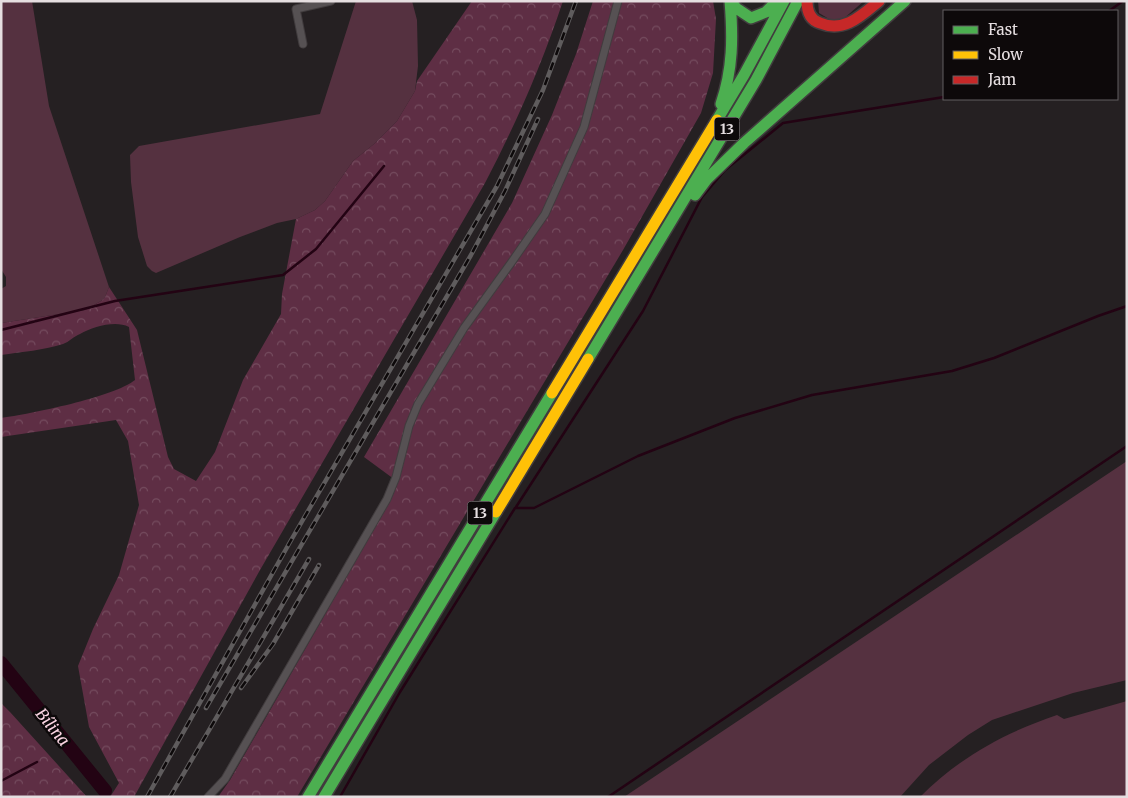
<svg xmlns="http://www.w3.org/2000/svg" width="1128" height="798" font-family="Merriweather,serif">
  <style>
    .green { fill: #553140 }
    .forest { fill: url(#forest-crowns) }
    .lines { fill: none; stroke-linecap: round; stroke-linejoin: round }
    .stream { stroke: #230313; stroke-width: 2.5 }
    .river { stroke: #230313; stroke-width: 14 }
    .street-casing { stroke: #413c3e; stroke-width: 9 }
    .fast-casing { stroke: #413c3e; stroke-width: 14 }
    .slow-casing { stroke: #413c3e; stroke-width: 14 }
    .jam-casing { stroke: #413c3e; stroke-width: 14 }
    .street { stroke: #565153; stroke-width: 7 }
    .fast { stroke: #4caf50; stroke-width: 11 }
    .slow { stroke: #ffc107; stroke-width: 11 }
    .jam { stroke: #c62828; stroke-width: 11 }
    .rail-casing { stroke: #5f5c5d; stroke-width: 4.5 }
    .rail { stroke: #0d090a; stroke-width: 2.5; stroke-dasharray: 8; stroke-linecap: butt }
    .labels { text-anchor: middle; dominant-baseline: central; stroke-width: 5; stroke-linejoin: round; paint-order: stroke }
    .shield { fill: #0d090a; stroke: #a49ea0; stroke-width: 1 }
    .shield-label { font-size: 14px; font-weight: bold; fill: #e5dee0 }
    .water-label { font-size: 16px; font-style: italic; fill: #fbd5e3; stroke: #0d090a }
  </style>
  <defs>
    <pattern id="forest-crowns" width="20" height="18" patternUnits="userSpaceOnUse" patternTransform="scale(1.25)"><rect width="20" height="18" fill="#5e2e44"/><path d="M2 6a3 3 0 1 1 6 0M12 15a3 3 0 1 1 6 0" fill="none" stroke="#754c5f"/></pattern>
  </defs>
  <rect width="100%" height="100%" fill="#252022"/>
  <path class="green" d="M1 1H32L49 106 109 287 105 297 101 301 85 310 1 323V289L6 286V277L1 269Z
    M356 1H412L417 20 418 66 415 91 397 121 374 144 353 161 325 201 315 210 296 219 277 223 240 237 156 273 152 271 147 266 138 237 131 182 130 155 139 146 320 114Z
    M818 1H864L842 20 829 19 819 13Z
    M1127 461V680L1073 693 992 720 968 735 929 765 900 797H624Z
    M1127 701V797H920C960 757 1004 733 1057 715L1064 719Z"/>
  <path class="forest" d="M472 1H563C542 64 516 124 485 183L260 570 134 797H110L119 783 89 727 78 666 93 629 119 575 139 505 128 441 116 420 1 437V418C30 414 114 397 135 380L129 327C115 320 93 327 80 334 74 336 69 342 63 344 45 350 21 352 1 355V323L85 310 101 301 105 297 109 287 137 330 168 457 174 469 196 481 215 452 243 380 281 314 282 294 296 219 315 210 325 201 353 161 374 144 397 121 415 91 417 81Z
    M593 1H713L716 19 713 73 701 113 623 250 297 797H218L230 780 327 611 398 482 364 457 512 203 552 115 576 54Z
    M1 703 10 712 87 797H1Z"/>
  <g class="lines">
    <path class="stream" d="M1109 11 1123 1
      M1 330 115 301 283 275 316 249 384 166
      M516 507 643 311 702 197 725 170 783 123 944 97
      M1 781 37 762
      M340 797 400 692 515 508H534L638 456 735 418 812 395 952 371 994 358 1098 316 1127 306
      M608 797 1127 446"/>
    <path class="river" d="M1 663 105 791"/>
    <defs>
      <path id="street" d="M303 44 296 9 331 1
        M208 797 225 779 387 499 396 477 409 426 418 404 464 328 511 263 545 214 584 127 618 1"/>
      <path id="fast" d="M731 1 736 8 751 18 766 12 777 1
        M721 104C733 69 733 37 730 1
        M717 120 744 75 784 1
        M695 195 707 179 744 143 905 1
        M588 359 756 80 798 1
        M308 797 552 393
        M324 797 496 512"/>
      <path id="slow" d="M552 393 717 120
        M496 512 588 359"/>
      <path id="jam" d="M807 1C807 11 810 20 820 23 844 33 861 16 879 1"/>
    </defs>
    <use href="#street" class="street-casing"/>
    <use href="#fast" class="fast-casing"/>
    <use href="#slow" class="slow-casing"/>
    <use href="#jam" class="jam-casing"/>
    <use href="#street" class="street"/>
    <use href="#fast" class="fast"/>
    <use href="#slow" class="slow"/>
    <use href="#jam" class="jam"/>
    <defs>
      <path id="rail" d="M241 688 273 644 319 565
        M206 708 471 255 505 191 538 119
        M147 797 290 542 497 186 543 90 576 1
        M170 797 309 559"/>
    </defs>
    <use href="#rail" class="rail-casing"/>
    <use href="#rail" class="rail"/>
  </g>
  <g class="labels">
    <g class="shield">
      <rect x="714.5" y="117.5" width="25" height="23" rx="4"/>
      <rect x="467.5" y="501.5" width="25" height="23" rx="4"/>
    </g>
    <g class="shield-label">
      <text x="727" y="129">13</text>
      <text x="480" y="513">13</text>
    </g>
    <g class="water-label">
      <text transform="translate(53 727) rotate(51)">Bílina</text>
    </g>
  </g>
  <rect width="1128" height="798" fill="none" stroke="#e5dee0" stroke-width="5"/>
  <rect x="943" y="10" width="175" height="90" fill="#0d090a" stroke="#635e60"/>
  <rect x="953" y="26" width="25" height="8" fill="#4caf50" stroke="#635e60"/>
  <text x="988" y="35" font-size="15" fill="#e5dee0">Fast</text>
  <rect x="953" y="51" width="25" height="8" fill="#ffc107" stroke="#635e60"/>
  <text x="988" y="60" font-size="15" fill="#e5dee0">Slow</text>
  <rect x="953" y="76" width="25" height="8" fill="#c62828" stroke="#635e60"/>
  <text x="988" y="85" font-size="15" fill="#e5dee0">Jam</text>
</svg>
